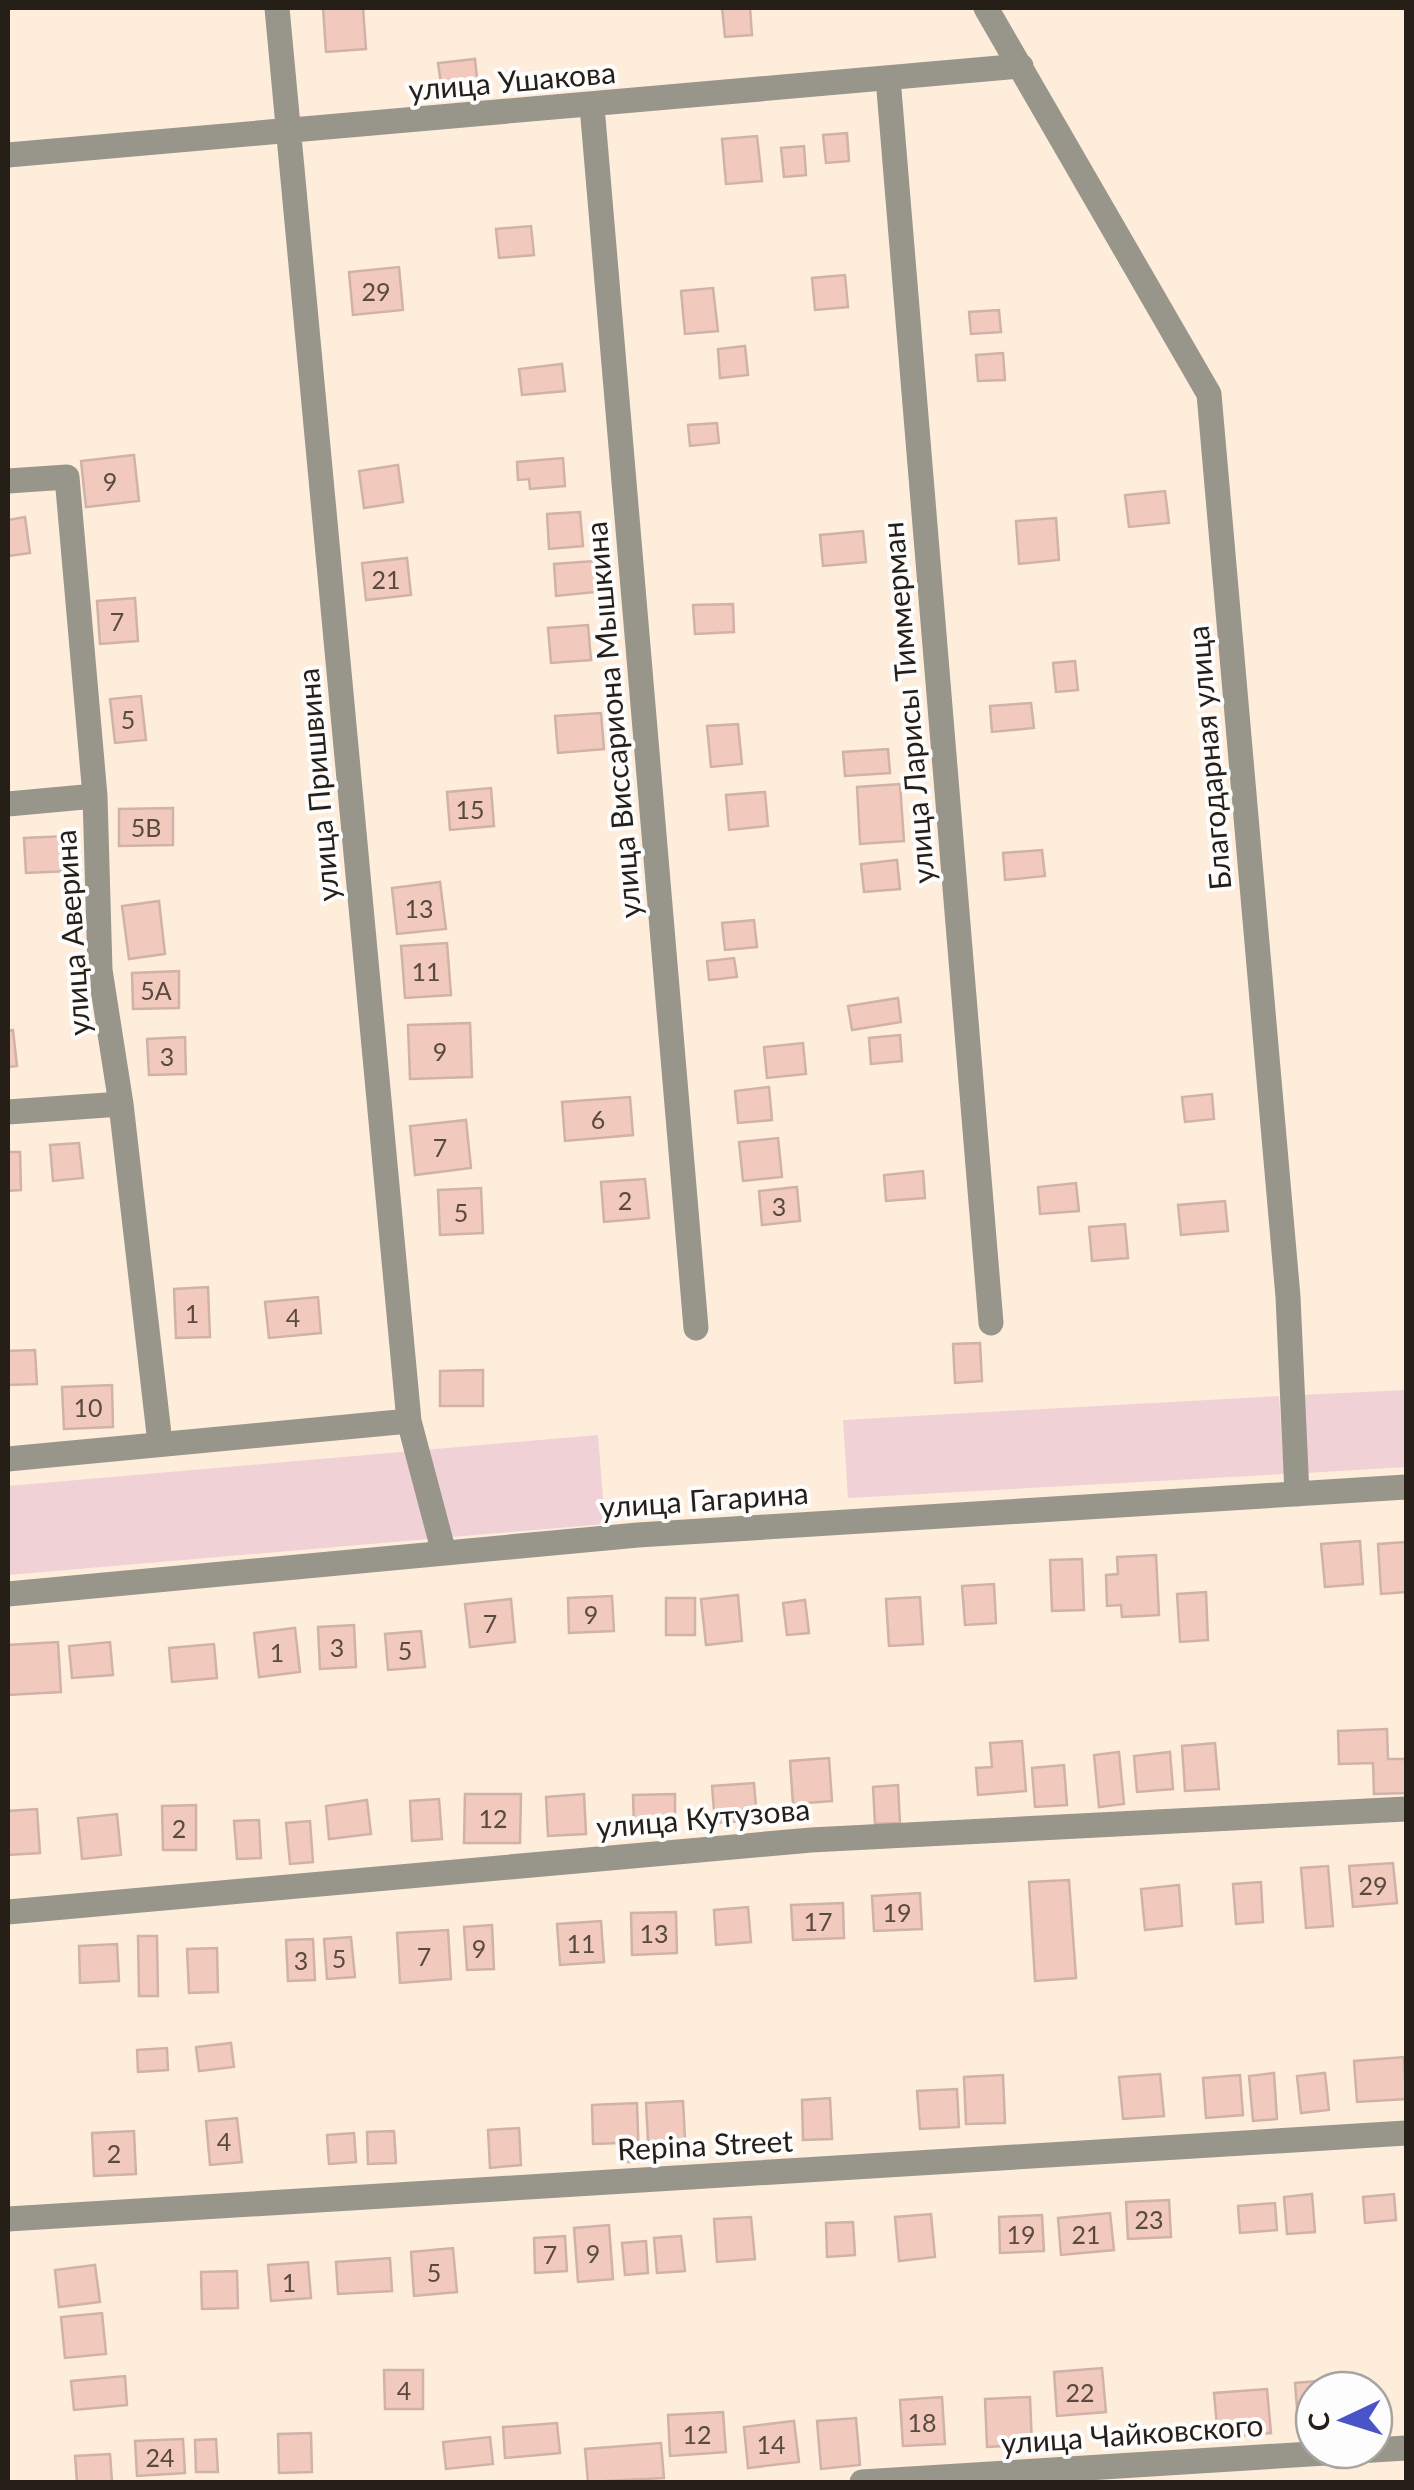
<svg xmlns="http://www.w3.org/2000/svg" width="1414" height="2490" font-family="Lato,sans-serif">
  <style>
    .green { fill: #efd1d6 }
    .building { fill: #f1c9bd; stroke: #d0b2a9; stroke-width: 2.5 }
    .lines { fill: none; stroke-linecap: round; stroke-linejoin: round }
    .minor { stroke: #98968b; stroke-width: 25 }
    .labels { text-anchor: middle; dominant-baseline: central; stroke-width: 8; stroke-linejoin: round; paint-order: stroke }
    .number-label { font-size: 25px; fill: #594a40 }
    .street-label { font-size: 30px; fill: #261f17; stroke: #fdfdfd }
  </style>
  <rect width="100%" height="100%" fill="#feeddb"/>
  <path class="green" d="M1406 1390V1467L1306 1473 1299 1395Z
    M1279 1396 1284 1474 848 1498 843 1420Z
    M598 1435 605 1524 8 1575V1486Z"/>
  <path class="building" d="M323 8H363L366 49 326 52Z
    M722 8H750L752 35 725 37Z
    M475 59 478 87 442 91 438 63Z
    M847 133 849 161 826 163 823 135Z
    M757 136 762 181 726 184 722 139Z
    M804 146 806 175 784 177 781 148Z
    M531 226 534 255 499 258 496 229Z
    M399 267 403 310 353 315 349 272Z
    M845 275 848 307 815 310 812 278Z
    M713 288 718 331 685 334 681 291Z
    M999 310 1001 332 971 334 969 312Z
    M745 346 748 375 720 378 718 349Z
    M1003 353 1005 380 978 381 976 355Z
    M562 364 565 391 522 395 519 369Z
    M717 423 719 443 690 446 688 425Z
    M134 455 139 501 86 507 81 461Z
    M563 458 565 486 530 489 529 479 518 480 517 462Z
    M398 465 403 502 364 508 359 471Z
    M1165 491 1169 523 1129 527 1125 495Z
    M580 512 583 546 549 549 547 514Z
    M25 517 30 553 8 556V520Z
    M1056 518 1059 560 1019 564 1016 521Z
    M863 531 866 562 823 566 820 535Z
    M407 558 411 595 366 600 362 563Z
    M594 561 596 592 556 596 554 564Z
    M135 598 138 641 100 644 97 601Z
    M733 604 734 632 695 634 693 605Z
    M588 625 591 660 551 663 548 628Z
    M1075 661 1078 690 1056 692 1053 663Z
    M141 696 146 740 115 743 110 699Z
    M1031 703 1034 728 992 732 990 706Z
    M601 713 604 749 558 753 555 716Z
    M738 724 742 764 711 767 707 726Z
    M888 749 890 773 845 776 843 752Z
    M900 784 904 841 860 844 857 787Z
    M491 788 494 826 450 830 447 792Z
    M765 792 768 826 729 830 726 795Z
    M173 808V845L119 846V809Z
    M67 836 69 871 26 873 24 838Z
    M1042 850 1045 876 1005 880 1003 853Z
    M897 860 900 889 864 892 861 864Z
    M440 882 446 929 397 934 392 888Z
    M159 901 165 954 129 959 122 906Z
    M754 920 757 947 725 950 722 923Z
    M447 943 451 995 405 998 401 946Z
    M734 958 737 977 709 980 707 961Z
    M179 971V1008L133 1009 132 973Z
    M898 998 901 1022 852 1030 848 1006Z
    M470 1023 472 1077 410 1079 408 1025Z
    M13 1030 17 1066 8 1067V1031Z
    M900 1035 902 1061 871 1064 869 1038Z
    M185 1037 186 1074 149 1075 147 1039Z
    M803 1043 806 1074 767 1078 764 1047Z
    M769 1087 772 1120 738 1123 735 1091Z
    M1212 1094 1214 1119 1185 1122 1182 1097Z
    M630 1097 633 1135 565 1141 562 1102Z
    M466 1120 471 1168 415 1175 410 1126Z
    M778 1138 782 1177 743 1181 739 1142Z
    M79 1143 83 1178 53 1181 50 1145Z
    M8 1152H20L21 1190 8 1191Z
    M923 1171 925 1198 886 1201 884 1175Z
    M645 1179 649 1218 604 1222 601 1182Z
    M1076 1183 1079 1211 1040 1214 1038 1187Z
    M797 1187 800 1221 762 1225 759 1191Z
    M481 1188 483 1233 440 1235 438 1190Z
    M1225 1201 1228 1231 1181 1235 1178 1205Z
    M1125 1224 1128 1258 1092 1261 1089 1227Z
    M208 1287 210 1337 176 1338 174 1289Z
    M318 1297 321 1333 269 1338 265 1302Z
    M980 1343 982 1381 955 1383 953 1344Z
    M35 1350 37 1384 8 1385V1351Z
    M483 1370V1406H440V1371Z
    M112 1385 113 1427 64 1429 62 1387Z
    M1360 1541 1363 1584 1325 1587 1321 1544Z
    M1406 1542V1592L1381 1594 1378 1544Z
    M1156 1555 1159 1615 1122 1617 1121 1605 1107 1606 1106 1575 1118 1574 1117 1557Z
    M1082 1559 1084 1610 1052 1611 1050 1560Z
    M994 1584 996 1623 965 1625 962 1586Z
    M1206 1592 1208 1640 1180 1642 1177 1594Z
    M738 1595 742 1641 706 1645 701 1599Z
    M612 1596 614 1631 569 1633 568 1598Z
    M920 1597 923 1644 889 1646 886 1599Z
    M666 1598H695V1635H666Z
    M511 1599 515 1642 470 1647 465 1604Z
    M805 1600 809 1633 787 1635 783 1603Z
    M354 1625 356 1667 320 1669 318 1627Z
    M295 1628 300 1672 259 1677 254 1633Z
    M421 1631 425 1667 388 1670 385 1634Z
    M58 1642 61 1692 8 1695V1645Z
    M110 1642 113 1675 72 1678 69 1646Z
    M214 1644 217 1678 172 1682 169 1648Z
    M1387 1729 1388 1759H1406V1793L1374 1794 1373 1763 1339 1764 1338 1731Z
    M1022 1741 1026 1791 978 1795 976 1768 992 1767 990 1743Z
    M1215 1743 1219 1789 1185 1791 1182 1746Z
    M1119 1752 1124 1804 1099 1807 1094 1755Z
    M1170 1752 1173 1789 1137 1792 1134 1756Z
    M829 1758 832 1801 793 1804 790 1761Z
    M1064 1765 1067 1805 1035 1807 1032 1768Z
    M754 1783 757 1820 715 1823 712 1786Z
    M898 1785 900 1823 875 1824 873 1787Z
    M465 1794H521L520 1843H464Z
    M584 1794 586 1834 548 1836 546 1797Z
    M675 1794V1828L634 1829 633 1795Z
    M439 1799 442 1839 412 1841 410 1801Z
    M367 1800 371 1834 329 1839 326 1806Z
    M196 1805V1850H163L162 1806Z
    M37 1809 40 1853 8 1855V1811Z
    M117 1814 121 1855 82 1859 78 1818Z
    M259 1820 261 1858 237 1859 234 1821Z
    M310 1821 313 1862 290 1864 286 1823Z
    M1393 1863 1397 1903 1353 1907 1349 1866Z
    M1328 1866 1333 1926 1306 1928 1301 1868Z
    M1069 1880 1076 1978 1035 1981 1029 1882Z
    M1261 1882 1263 1922 1236 1924 1233 1884Z
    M1179 1885 1182 1926 1145 1930 1141 1889Z
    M920 1893 922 1929 874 1931 872 1896Z
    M843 1903 844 1938 793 1940 791 1905Z
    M748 1907 751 1942 716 1945 714 1910Z
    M676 1912 677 1953 632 1955 631 1913Z
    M601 1921 604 1962 560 1965 557 1924Z
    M492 1925 494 1969 467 1970 464 1927Z
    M448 1930 451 1979 400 1983 397 1933Z
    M138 1936H157L158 1996H139Z
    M351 1937 355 1977 327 1979 324 1939Z
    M313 1939 315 1980 288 1981 286 1940Z
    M117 1944 119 1981 80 1983 79 1946Z
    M217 1948 218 1992 189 1993 187 1949Z
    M231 2043 234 2067 199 2071 196 2047Z
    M167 2048 168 2070 138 2072 137 2050Z
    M1404 2057 1406 2099 1357 2102 1354 2061Z
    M1274 2073 1277 2119 1253 2121 1249 2076Z
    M1325 2073 1329 2110 1301 2113 1297 2076Z
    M1160 2074 1164 2116 1123 2119 1119 2077Z
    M1003 2075 1005 2123 966 2124 964 2077Z
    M1240 2075 1243 2115 1206 2118 1203 2078Z
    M957 2089 959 2127 920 2129 917 2091Z
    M830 2098 832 2139 803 2140 802 2100Z
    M683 2101 685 2139 648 2141 646 2103Z
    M637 2103 639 2162H622L621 2143 593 2144 592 2105Z
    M237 2118 242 2162 210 2165 206 2121Z
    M519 2128 521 2165 490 2168 488 2130Z
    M134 2131 136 2174 94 2176 92 2133Z
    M394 2131 396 2163 368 2164 367 2132Z
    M354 2133 356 2162 329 2164 327 2135Z
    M1312 2194 1315 2232 1287 2234 1284 2197Z
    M1394 2194 1396 2220 1365 2223 1363 2197Z
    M1169 2200 1171 2237 1128 2239 1126 2202Z
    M1275 2203 1277 2230 1240 2233 1238 2206Z
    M1110 2213 1114 2250 1061 2255 1058 2218Z
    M931 2214 935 2257 899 2261 895 2217Z
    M1042 2215 1044 2251 1000 2253 999 2217Z
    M751 2217 755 2259 717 2262 714 2219Z
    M853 2222 855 2255 827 2257 826 2223Z
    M609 2225 613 2279 578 2282 574 2228Z
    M565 2236 567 2271 535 2273 534 2238Z
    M681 2236 685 2271 657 2273 654 2238Z
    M646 2241 648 2273 625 2275 622 2243Z
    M453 2248 457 2292 414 2296 411 2252Z
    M390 2258 392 2291 338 2294 336 2262Z
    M308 2262 311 2298 271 2301 268 2265Z
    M95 2265 100 2302 59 2307 55 2270Z
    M237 2271 238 2308 202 2309 201 2272Z
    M102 2313 106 2354 65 2358 61 2317Z
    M1102 2368 1106 2412 1057 2416 1054 2372Z
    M384 2370H423V2409H385Z
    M125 2376 127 2405 74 2410 71 2381Z
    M1329 2380 1330 2390H1314V2418L1298 2420 1295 2383Z
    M1267 2389 1271 2433 1218 2438 1214 2393Z
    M942 2397 945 2444 903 2446 900 2400Z
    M1030 2397 1032 2445 987 2447 985 2399Z
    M723 2412 726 2452 670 2456 668 2415Z
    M856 2418 860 2465 821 2469 817 2421Z
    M794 2421 799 2462 748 2468 744 2427Z
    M557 2423 560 2453 505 2458 503 2427Z
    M311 2433 312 2472 279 2473 278 2434Z
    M490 2437 493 2464 446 2469 443 2442Z
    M183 2439 185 2473 137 2476 135 2441Z
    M216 2439 218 2472H196L195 2440Z
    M661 2443 664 2478 588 2482 585 2449Z
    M110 2454 112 2482H77L75 2456Z"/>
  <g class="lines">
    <path class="minor" d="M277 8 409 1421 444 1553
      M986 8 1209 394 1288 1297 1297 1494
      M888 78 991 1323
      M592 106 696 1328
      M8 155 1021 66
      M8 481 67 477 95 796 100 970 121 1104 160 1443
      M8 804 95 796
      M8 1112 121 1104
      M8 1459 409 1421
      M8 1594 638 1535 1406 1487
      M8 1912 811 1840 1406 1809
      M8 2219 1406 2133
      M862 2482 1406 2448"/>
  </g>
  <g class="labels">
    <g class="number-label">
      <text x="376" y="291">29</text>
      <text x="110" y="481">9</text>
      <text x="386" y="579">21</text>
      <text x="117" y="621">7</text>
      <text x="128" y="719">5</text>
      <text x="470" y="809">15</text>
      <text x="146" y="827">5В</text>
      <text x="419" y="908">13</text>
      <text x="426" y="971">11</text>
      <text x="156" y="990">5А</text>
      <text x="440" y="1051">9</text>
      <text x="167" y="1056">3</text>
      <text x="598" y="1119">6</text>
      <text x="440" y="1147">7</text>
      <text x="625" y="1200">2</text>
      <text x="779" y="1206">3</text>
      <text x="461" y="1212">5</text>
      <text x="192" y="1313">1</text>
      <text x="293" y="1317">4</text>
      <text x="88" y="1407">10</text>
      <text x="591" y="1614">9</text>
      <text x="490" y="1623">7</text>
      <text x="337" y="1647">3</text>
      <text x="405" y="1650">5</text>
      <text x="277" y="1652">1</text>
      <text x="493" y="1818">12</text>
      <text x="179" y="1828">2</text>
      <text x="1373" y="1885">29</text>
      <text x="897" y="1912">19</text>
      <text x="818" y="1921">17</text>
      <text x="654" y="1933">13</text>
      <text x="581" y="1943">11</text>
      <text x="479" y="1948">9</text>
      <text x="424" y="1956">7</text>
      <text x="339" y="1958">5</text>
      <text x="301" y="1960">3</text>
      <text x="224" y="2141">4</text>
      <text x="114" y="2153">2</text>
      <text x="1149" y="2219">23</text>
      <text x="1021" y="2234">19</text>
      <text x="1086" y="2234">21</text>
      <text x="593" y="2253">9</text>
      <text x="550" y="2254">7</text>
      <text x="434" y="2272">5</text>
      <text x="289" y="2282">1</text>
      <text x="404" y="2390">4</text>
      <text x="1080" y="2392">22</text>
      <text x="922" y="2422">18</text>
      <text x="697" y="2434">12</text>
      <text x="771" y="2444">14</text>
      <text x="160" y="2457">24</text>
    </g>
    <g class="street-label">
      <text transform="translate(512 80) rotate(-5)">улица Ушакова</text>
      <text transform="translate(907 703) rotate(-95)">улица Ларисы Тиммерман</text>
      <text transform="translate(612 720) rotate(-95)">улица Виссариона Мышкина</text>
      <text transform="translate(1208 758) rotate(-95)">Благодарная улица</text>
      <text transform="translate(317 785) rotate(-95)">улица Пришвина</text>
      <text transform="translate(71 933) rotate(-94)">улица Аверина</text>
      <text transform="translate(704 1499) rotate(-4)">улица Гагарина</text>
      <text transform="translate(703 1817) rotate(-5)">улица Кутузова</text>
      <text transform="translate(705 2144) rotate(-3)">Repina Street</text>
      <text transform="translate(1132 2433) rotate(-4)">улица Чайковского</text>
    </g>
  </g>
  <rect width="1414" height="2490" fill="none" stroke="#261f17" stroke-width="20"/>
  <g transform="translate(1344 2420) rotate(266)"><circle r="48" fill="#fdfdfd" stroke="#a7a4a1" stroke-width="2.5"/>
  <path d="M0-8L18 38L0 25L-18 38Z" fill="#4954c9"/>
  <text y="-15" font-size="28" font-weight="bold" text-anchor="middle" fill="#261f17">С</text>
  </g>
</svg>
